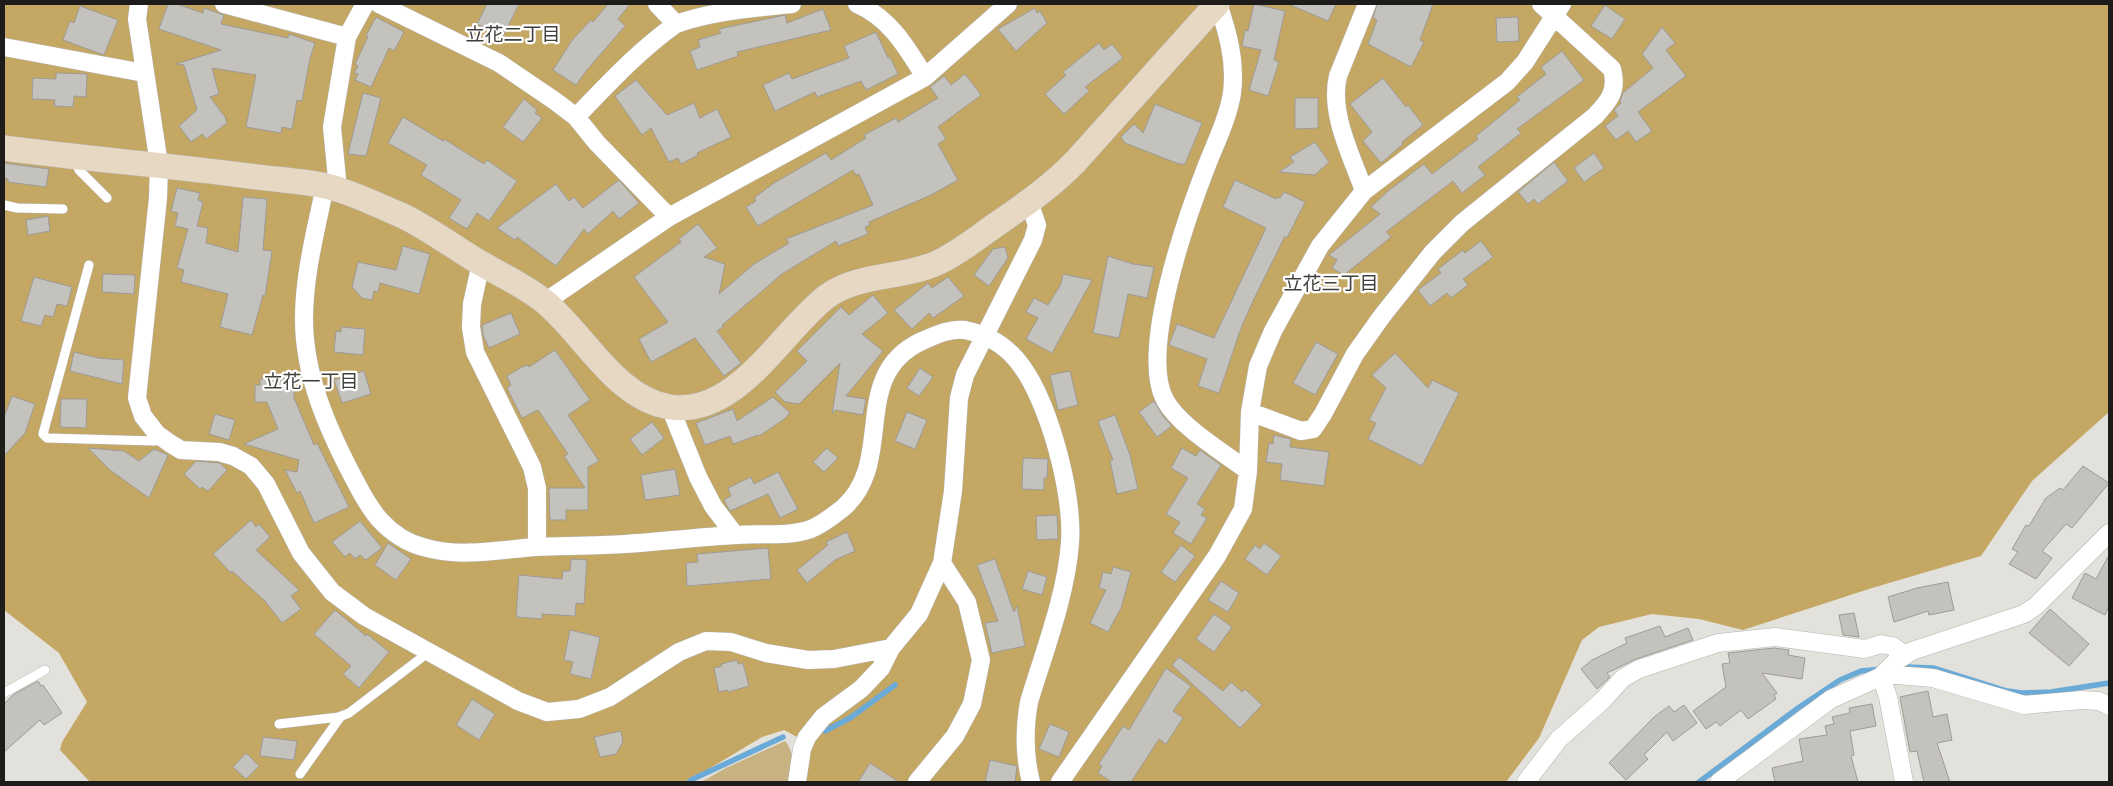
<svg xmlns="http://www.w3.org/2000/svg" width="2113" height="786" font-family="Lora,'Noto Sans JP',serif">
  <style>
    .green { fill: #c8b281 }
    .forest { fill: #c4a763 }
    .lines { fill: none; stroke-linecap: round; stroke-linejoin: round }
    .stream { stroke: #6aaad7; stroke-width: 5.5 }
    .building { fill: #c4c2bd; stroke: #9d9b97 }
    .lane-casing { stroke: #b5b3ae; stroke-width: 10 }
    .street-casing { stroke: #b5b3ae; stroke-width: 19 }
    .secondary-casing { stroke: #b5b3ae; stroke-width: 26 }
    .lane { stroke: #fff; stroke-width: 9 }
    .street { stroke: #fff; stroke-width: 18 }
    .secondary { stroke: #e6d8c3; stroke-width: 25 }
    .labels { text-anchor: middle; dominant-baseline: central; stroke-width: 4.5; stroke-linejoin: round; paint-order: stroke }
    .neighbourhood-label { font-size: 19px; fill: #41403c; stroke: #fff }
  </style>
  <rect width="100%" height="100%" fill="#e3e1dc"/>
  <path class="green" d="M785 741C796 754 792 768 788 782H701L726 768Z"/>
  <path class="forest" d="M4 4H2109V412L2032 481 1981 556 1872 588 1743 630 1699 619 1652 614 1599 627 1582 640 1539 738 1506 782H800L799 738 784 730 762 737 687 782H90L60 750 62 742 87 702 59 653 4 610Z"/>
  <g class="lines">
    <path class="stream" d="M1906 667 1934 668 2007 691 2022 693 2051 692 2109 683
      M825 731 850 718 895 685
      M689 782 693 779 783 737
      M1699 782 1798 708 1840 680 1861 671 1882 669"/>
  </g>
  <path class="building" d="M168 4H177L203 13 204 8 218 13 224 15 221 24 288 38 289 34 315 43 310 58 302 101 297 100 292 129 282 127 281 133 246 127 256 75 212 68 219 94 210 97 225 117 227 123 206 139 202 134 191 142 179 126 197 110 184 65 176 64 221 50 159 29Z
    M487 4H519L503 36 477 24Z
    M608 4H630L618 19 625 26 586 71 576 85 553 70 573 39 591 20 593 22Z
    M1254 4 1285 11 1274 60 1279 62 1268 96 1249 90 1261 50 1242 46 1245 30 1248 31Z
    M1288 4H1336L1328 21Z
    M1377 4H1433L1420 40 1424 42 1411 67 1368 44 1377 20 1373 18Z
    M1605 5 1625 19 1612 39 1591 26Z
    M80 6 118 20 104 55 63 40 70 21 74 23Z
    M1035 8 1037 13 1040 11 1047 23 1016 51 998 29Z
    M823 9 831 30 737 52 738 56 697 70 690 51 700 47 698 40 721 33 719 29 785 15 787 23Z
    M376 17 404 32 394 51 389 48 371 87 355 80 358 74 354 73 358 66 355 64 368 37 366 36Z
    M1518 17 1519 41 1497 42 1496 18Z
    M1662 27 1675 43 1666 50 1686 76 1638 112 1652 131 1636 142 1628 131 1616 140 1605 126 1618 116 1614 110 1621 103 1620 101 1623 93 1653 68 1642 54Z
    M876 32 888 58 890 57 898 74 866 90 861 81 817 97 815 92 775 111 763 85 789 73 792 79 849 58 844 46Z
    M1099 43 1104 50 1112 44 1123 58 1085 87 1089 91 1064 114 1045 94 1066 75 1063 72Z
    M1562 51 1584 80 1517 129 1521 133 1478 167 1485 175 1462 193 1453 181 1386 232 1391 237 1344 275 1332 268 1337 260 1329 255 1380 214 1371 207 1388 191 1424 164 1432 174 1478 139 1476 136 1520 100 1517 97 1546 74 1541 67Z
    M56 73 87 74 86 97 74 96 73 107 54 106 55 100 32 99 33 78 56 79Z
    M965 74 981 95 938 127 946 139 938 144 958 180 931 195 869 222 870 225 865 227 868 234 838 246 836 241 782 274 722 325 724 326 717 331 741 363 724 376 695 338 651 362 639 339 668 322 634 277 681 242 679 239 698 224 717 248 704 257 725 264 719 294 754 264 789 243 786 239 873 205 859 174 856 175 853 170 758 226 746 207 756 201 754 198 774 183 826 153 831 160 866 138 864 135 896 118 898 122 938 98 930 87 944 76 951 85Z
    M1383 78 1406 107 1408 105 1423 125 1402 142 1403 144 1381 163 1363 141 1372 132 1350 104Z
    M636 80 667 115 694 103 700 118 717 109 731 137 697 153 698 155 681 164 678 158 669 162 651 128 642 135 615 96Z
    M363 93 381 98 366 156 348 154Z
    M1295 98H1318V128L1295 129Z
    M524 99 537 110 535 113 542 118 523 142 503 127Z
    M1155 104 1202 123 1185 164H1179L1125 143 1121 137 1134 124 1143 133Z
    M403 117 443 141 444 139 484 164 487 160 517 181 489 221 477 213 467 229 449 218 461 200 421 175 427 165 388 143Z
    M1315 142 1329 162 1315 175 1279 172 1294 162 1290 157Z
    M1594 153 1604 168 1584 182 1574 168Z
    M1554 162 1568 181 1538 204 1534 199 1528 204 1518 192Z
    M4 163 49 169 46 187 8 182V179L4 178Z
    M619 180 639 203 619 219 613 211 588 234 584 229 556 266 517 237 515 240 497 228 556 184 569 201 574 197 583 208Z
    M1235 180 1276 199 1277 197 1280 198 1284 192 1305 202 1287 238 1285 236 1253 301 1241 328 1219 393 1198 386 1207 359 1169 345 1177 324 1214 338 1266 228 1223 207Z
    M177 188 200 193 198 200 203 202 197 226 208 228 206 243 238 252 243 197 267 199 263 250 272 251 265 296 263 295 252 335 220 327 228 294 181 282 184 270 177 268 188 229 175 226 178 213 171 211Z
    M48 216 50 231 28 235 26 220Z
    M1481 241 1493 257 1463 279 1468 285 1451 298 1447 293 1430 306 1418 290 1441 273 1438 269 1463 250 1465 253Z
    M403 246 430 254 419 294 380 283 378 292 374 291 372 300 362 298 352 287 358 262 396 270Z
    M1005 247 1008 258 989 286 974 275 993 249Z
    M1108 256 1133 264 1154 267 1147 298 1128 294 1119 338 1093 333Z
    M103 274 135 275 134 294 102 292Z
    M1063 274 1092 280 1052 353 1026 339 1038 318 1026 312 1034 298 1048 305 1061 284Z
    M34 277 72 287 67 306 57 304 53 317 45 315 41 326 21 321Z
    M948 277 964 296 933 318 929 313 912 329 894 310 928 283 932 288Z
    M873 295 888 313 862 334 883 351 846 396 866 399 863 415 835 410 832 414 840 363 799 404 785 402 775 392 807 361 797 351 841 307 849 315Z
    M511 313 520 334 489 348 483 335 482 325Z
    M341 327 365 329 363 355 334 352 336 331 341 332Z
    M1316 342 1338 354 1315 395 1293 383Z
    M555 350 590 400 568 415 599 461 588 467V510H566V520H550L549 488H585L564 456 568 454 538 410 522 418 507 388 511 385 507 376 522 367 528 365 529 367Z
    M74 352 98 358 124 360 122 384 70 371Z
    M1395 353 1428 388 1432 380 1459 393 1422 466 1368 439 1376 423 1369 420 1386 388 1372 375Z
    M920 368 933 377 919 396 907 388Z
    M364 371 371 394 342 403 334 380Z
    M1070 371 1078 405 1058 410 1050 375Z
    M260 379H288V387H294V398L314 445 317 443 349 507 314 523 300 491 297 493 285 470 297 472 299 460 244 444 278 429 267 402H255V385H260Z
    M12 396 35 404 25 433 4 456V417Z
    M773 397 790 413 783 420 759 436 758 435 733 444 730 436 705 445 696 423 733 409 737 421Z
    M61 399H87L86 428 60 427Z
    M1154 401 1163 416 1172 426 1157 437 1139 412Z
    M907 412 927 420 915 449 895 441Z
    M215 414 235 420 229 440 209 434Z
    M1115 415 1130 455 1138 489 1117 494 1110 461 1113 460 1098 421Z
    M652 422 664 438 642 455 630 439Z
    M1274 435 1291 439 1290 447 1329 452 1324 486 1280 480 1282 464 1266 462 1269 443 1273 444Z
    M88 448 124 451 139 461 154 449 168 455 149 498 110 470Z
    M827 448 838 458 824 472 813 462Z
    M1182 448 1196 456 1200 450 1221 465 1197 504 1205 509 1201 515 1207 518 1191 544 1173 533 1180 522 1166 514 1188 478 1171 468Z
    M1023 458 1048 459 1047 478H1044V490L1022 489Z
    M196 461 220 463 227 470 208 491 202 487 200 489 184 474Z
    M2083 466 2109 483 2072 528 2066 524 2042 551 2052 558 2036 579 2009 564 2018 552 2012 549 2026 525 2029 526 2046 498 2060 488 2063 490Z
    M675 469 680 495 645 500 641 475Z
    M778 472 798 509 780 518 768 494 730 511 724 500 731 496 728 488 751 477 754 484Z
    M1057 515 1058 539 1037 540 1036 516Z
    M251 520 256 527 259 524 270 537 256 550 299 590 291 596 301 609 282 623 265 601 232 571 231 573 213 554Z
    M360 521 382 548 366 560 360 555 355 559 350 553 345 557 332 542Z
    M847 532 855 551 835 560 807 583 797 570 828 545 826 542Z
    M388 543 411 559 396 580 375 565Z
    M1264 543 1281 556 1267 575 1245 559 1255 545 1260 549Z
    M1181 545 1195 556 1175 582 1161 572Z
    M768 548 771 579 687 586 686 563 698 562 697 554Z
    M2109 555V606L2105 615 2072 598 2085 573 2096 579Z
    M571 559 587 560 584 604 576 603 575 616 542 614V619L516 617 519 575 562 579 563 571H570Z
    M995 559 1014 612 1017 606 1025 646 992 653 985 623 998 621 977 565Z
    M1113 567 1131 572 1121 608 1108 632 1090 623 1106 590 1099 588 1103 572 1111 574Z
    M1028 571 1047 577 1042 595 1022 589Z
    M1221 581 1239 593 1228 612 1208 600Z
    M1948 582 1954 610 1929 615 1928 611 1894 622 1888 597 1917 588Z
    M2050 609 2089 644 2069 666 2029 633Z
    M335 610 366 636 367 634 389 652 359 688 343 674 351 666 314 634Z
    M1854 613 1859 637 1843 635 1839 615Z
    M1214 614 1232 627 1214 652 1196 639Z
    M1660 626 1665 637 1688 628 1693 640 1636 659 1607 673 1610 677 1597 689 1581 669 1592 660 1627 643 1625 638Z
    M570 630 600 637 591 679 570 674 573 662 564 660Z
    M1774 648 1789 650 1788 655 1805 658 1802 679 1762 673 1777 693 1774 695 1776 699 1748 719 1741 710 1720 726 1716 722 1706 729 1693 711 1726 687 1722 664 1730 663 1728 653Z
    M1179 657 1223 691 1231 682 1242 692 1245 689 1262 705 1240 728 1172 665Z
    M737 660 738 664 743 663 749 686 728 692 727 690 719 692 714 668 722 666 721 664Z
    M1166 668 1191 686 1173 711 1183 718 1166 744 1159 739 1131 782H1112L1098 773 1102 766 1099 764 1123 726 1129 730Z
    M38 681 41 686 43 685 62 713 44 725 40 720 4 752V704L14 694Z
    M1928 691 1933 717 1947 714 1952 740 1937 743 1950 782H1924L1917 751 1910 752 1900 697Z
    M472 699 495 714 479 740 456 725Z
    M1872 704 1876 726 1850 731 1854 755 1851 756 1858 782H1775L1772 768 1803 761 1799 739 1827 735 1825 726 1834 724 1832 717 1850 713 1849 708Z
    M1684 705 1697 723 1673 741 1667 732 1644 755 1648 759 1626 780 1609 763 1654 717 1669 706 1674 712Z
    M1050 724 1069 732 1059 757 1039 749Z
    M621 731 623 742 616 754 600 757 594 737Z
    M263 737 297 741 294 760 260 756Z
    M246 753 259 766 246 779 233 767Z
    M990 760 1017 766 1015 782H985Z
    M870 763 899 782H858Z"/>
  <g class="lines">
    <defs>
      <path id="lane" d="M76 160 79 170 107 198
        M4 205 17 208 63 209
        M89 265 43 434 47 438 154 441 163 439
        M4 693 45 670
        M279 724 339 717 349 713 429 652
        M300 774 341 716"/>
      <path id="street" d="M139 4 137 19 159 164 158 198 137 398 143 416 157 434 171 444 181 450 219 452 233 456 251 466 266 484 301 553 332 592 364 616 429 652 518 701 547 712 579 709 610 697 679 652 706 641 731 642 766 653 808 660 834 659 891 648
        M224 4 347 37
        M379 4 499 63 555 101 576 117 597 143 669 217
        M657 4 676 24C712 11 753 8 792 4
        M857 4C890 18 907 48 925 77
        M1218 4C1228 33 1236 62 1232 93 1228 118 1216 142 1207 165 1187 216 1139 351 1165 400 1179 426 1224 453 1248 471
        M4 47 144 73
        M576 117C608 84 638 51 676 24
        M325 186C316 230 304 274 304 319 304 375 327 427 352 475 360 490 368 507 380 520 391 532 407 543 423 547 459 558 499 550 535 547 558 546 580 546 603 545 648 544 692 537 737 535 761 533 789 537 811 529 823 524 833 516 843 508 897 461 848 375 922 341 936 335 950 328 965 330 985 334 1003 344 1016 359 1048 396 1074 494 1070 543 1066 596 1044 652 1029 702 1024 730 1024 755 1031 782
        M338 189 332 127 347 37 365 4
        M1364 191C1352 156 1329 114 1338 76L1367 4
        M481 263 472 304 471 327 475 352 532 467 537 488V547
        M545 302 669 217 925 77 1008 4
        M670 407 698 477 713 506 735 535
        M1250 412 1301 431 1313 429 1323 414 1355 354 1382 316 1433 252 1462 223 1595 116C1609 101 1618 91 1612 69L1541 4
        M1884 674 1933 678 2024 705 2082 700 2099 701 2109 706
        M1881 676 1888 697 1904 782
        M797 782 802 749 807 737 823 717 861 689 881 668 891 648 919 614 942 563 953 491 959 398 965 375 1033 240 1037 225 1029 202
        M917 782 955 736 972 704 981 660 967 602 942 563
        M1060 782 1217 556 1243 509 1248 471 1250 412 1258 366 1273 331 1320 246 1364 191 1507 82 1525 62 1562 4
        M1526 782 1559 739 1602 701 1623 678 1639 669 1718 643 1775 637 1865 649 1881 644 1892 646 1905 655
        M1719 782 1831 699 1880 677 1895 662 1912 651 2024 614 2036 606 2109 533"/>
      <path id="secondary" d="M4 148C85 159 167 165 249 176 275 180 316 181 340 190 361 197 382 207 403 216 428 228 452 246 477 261 499 274 524 285 545 302 584 334 616 399 670 407 737 417 781 332 826 297 858 273 902 279 937 263 957 254 976 239 994 226 1023 206 1051 187 1076 161L1217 4"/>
    </defs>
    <use href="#lane" class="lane-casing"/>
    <use href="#street" class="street-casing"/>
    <use href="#secondary" class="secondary-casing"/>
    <use href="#lane" class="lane"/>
    <use href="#street" class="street"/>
    <use href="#secondary" class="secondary"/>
  </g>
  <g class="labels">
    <g class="neighbourhood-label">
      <text x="513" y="34">立花二丁目</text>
      <text x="1331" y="283">立花三丁目</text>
      <text x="311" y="381">立花一丁目</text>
    </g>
  </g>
  <rect width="2113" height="786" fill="none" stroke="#1d1c1a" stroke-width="10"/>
</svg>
